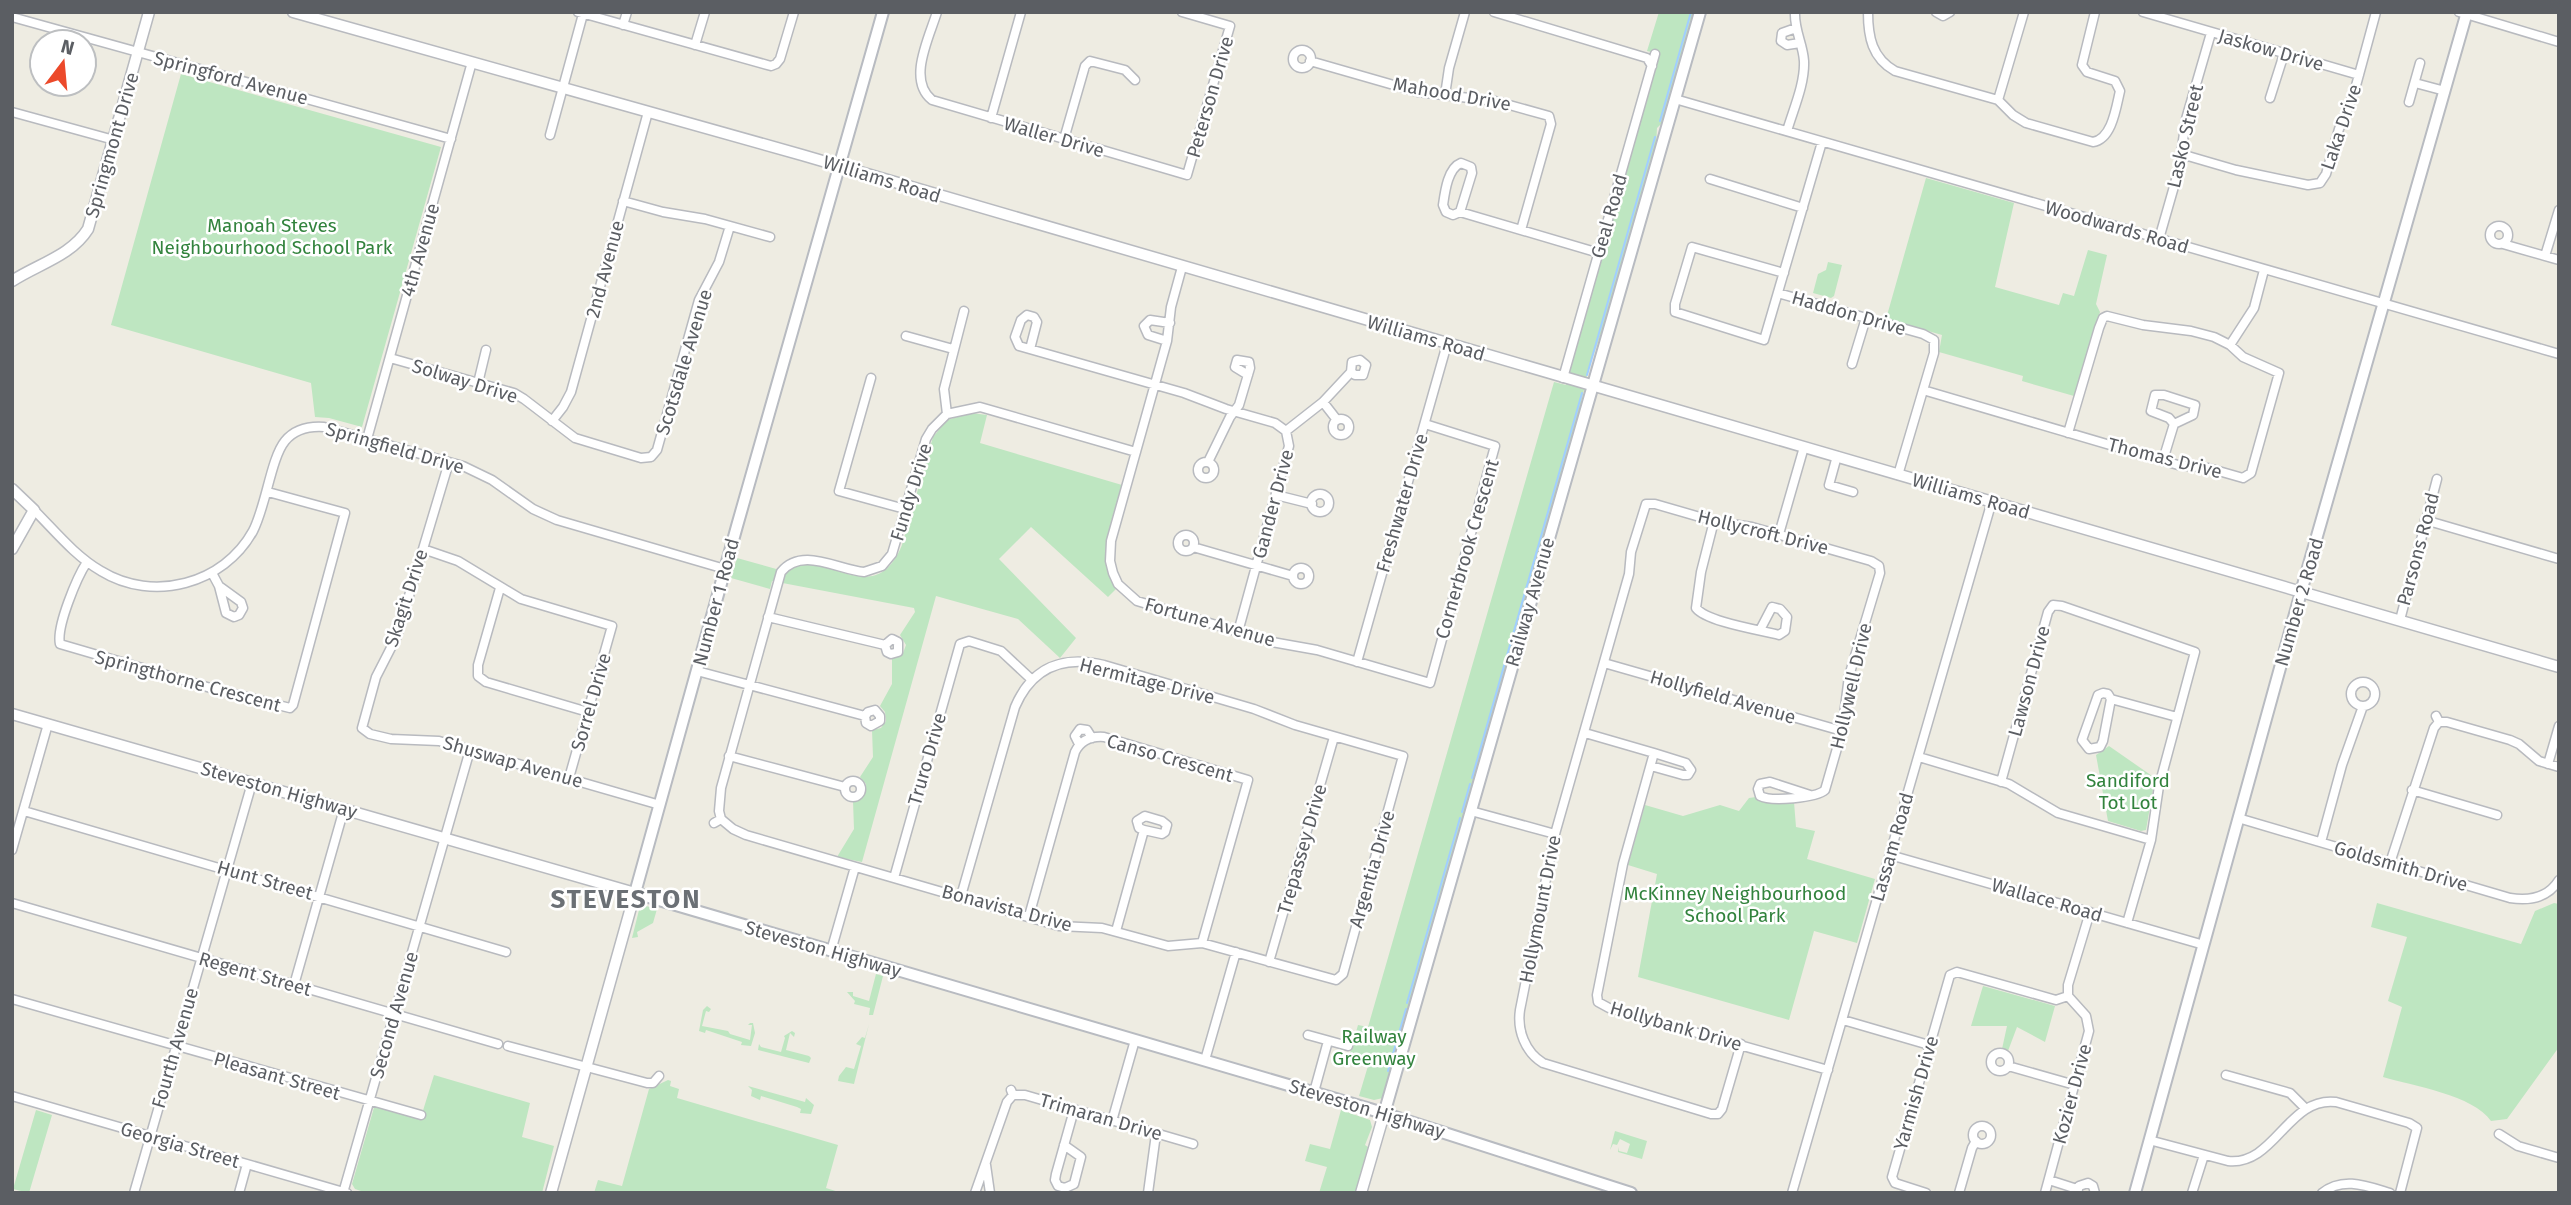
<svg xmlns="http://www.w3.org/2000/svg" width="2571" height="1205" font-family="'Fira Sans',sans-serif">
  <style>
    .green { fill: #bee6c1 }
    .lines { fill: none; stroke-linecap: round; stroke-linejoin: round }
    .stream { stroke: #a1ceff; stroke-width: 2 }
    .minor-casing { stroke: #b8babf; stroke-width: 11 }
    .tertiary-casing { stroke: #b8babf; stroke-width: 13 }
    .secondary-casing { stroke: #b8bbc1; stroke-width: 14 }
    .minor { stroke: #fff; stroke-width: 8 }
    .tertiary { stroke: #fff; stroke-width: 10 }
    .secondary { stroke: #fff; stroke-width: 10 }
    .labels { text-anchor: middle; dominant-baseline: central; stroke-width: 5; stroke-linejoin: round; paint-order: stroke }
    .street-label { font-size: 19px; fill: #5b5e63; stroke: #fff }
    .park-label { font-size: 19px; fill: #32833d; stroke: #fff }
    .district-label { font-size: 26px; font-weight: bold; letter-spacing: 2px; fill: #6b7075; stroke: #fff }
  </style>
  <rect width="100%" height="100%" fill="#eeece2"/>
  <path class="green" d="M1659 12H1694L1667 107 1662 123 1657 128 1656 147 1611 305 1588 371 1577 422 1410 1007 1383 1098 1374 1100 1359 1096 1368 1066 1348 1060 1358 1025 1368 1027 1554 382 1566 385 1659 57V54L1647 51Z
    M181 74 441 147 362 427 329 418 315 417 311 383 111 325Z
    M1926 178 2014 203 1995 287 2059 305 2063 293 2074 296 2088 250 2107 255 2096 304 2100 312 2074 396 2022 381 2023 376 1939 352 1942 335 1886 319Z
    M1828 262 1842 265 1834 296 1831 298 1813 293 1818 274 1826 270Z
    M971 413 987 415 980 443 1122 485C1112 521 1096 554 1116 589L1108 597 1031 527 999 559 1076 638 1060 658 1018 619 936 596 862 862 837 857 854 829 853 801 861 799 866 791V784L860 777 873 757 872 730 881 728 886 721 885 712 880 706 892 684V658L903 653 906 645 900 635 915 612 914 608 772 581 770 589 731 578 737 558 787 572C820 541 873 616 902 545L933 437 947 420Z
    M2109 746 2155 778 2146 830 2141 831 2108 821 2096 755Z
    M1756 797 1765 803 1794 802 1796 827 1815 831 1807 859 1875 879 1857 943 1814 931 1789 1020 1638 977 1657 874 1628 865 1645 805 1683 816 1720 805 1739 811 1749 798Z
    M2377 903 2521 944 2535 911 2554 903 2559 904V1047L2507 1119 2491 1121C2473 1095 2414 1086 2383 1077L2402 1007 2388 1001 2407 937 2371 927Z
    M646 906 657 909 653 923 637 932 638 937 632 938 639 910Z
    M876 974 883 976 873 1015H869L870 1008 854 1004 855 1001 847 992H853V996L869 1001Z
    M1983 986 2055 1006 2045 1042 2017 1027 2008 1051 2002 1049 2007 1026H1971Z
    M707 1006 711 1009 709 1012 706 1011 702 1026 728 1031 730 1034 750 1040 752 1025H748L750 1023H753L755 1033 751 1046 741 1045 742 1042 706 1030 705 1033 699 1031 703 1010Z
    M869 1024 854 1084 838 1081 839 1076 846 1067 854 1069 861 1046 856 1044 862 1037 865 1038Z
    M792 1031 795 1033 794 1037 790 1033 786 1050 809 1056 811 1058 809 1063 758 1050 759 1044 761 1047 781 1052 785 1038 784 1036Z
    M434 1075 530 1103 522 1137 554 1146 542 1193H367L355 1189 352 1184 375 1104 421 1117Z
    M668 1080 671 1081 670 1086 679 1089 677 1098 838 1145 826 1188 842 1193H594L598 1180 622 1186 649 1089Z
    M748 1086 805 1102 806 1098 814 1105 811 1114 800 1113 801 1109 797 1107 761 1096 760 1100 751 1096 752 1090Z
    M36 1110 52 1115 29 1193 13 1189Z
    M1341 1110 1370 1120 1372 1127 1365 1145 1368 1147 1355 1193H1319L1327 1167 1305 1161 1310 1144 1330 1149Z
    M1615 1131 1647 1141 1642 1159 1618 1152 1619 1147V1151L1627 1153 1630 1144 1620 1139 1617 1145 1613 1144 1610 1150Z"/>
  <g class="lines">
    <path class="stream" d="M1660 121 1691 12
      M1587 375 1655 137
      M1472 778 1582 393
      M1462 812 1470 784
      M1407 1003 1460 818
      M1388 1071 1406 1009"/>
    <defs>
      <path id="minor" d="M578 12 771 66 776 64 780 59 794 12
        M937 12C929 38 907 80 932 100L1187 175 1230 26 1182 12
        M1494 12 1647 58 1652 66
        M1868 12C1868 37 1872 58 1895 71L1998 100 2013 115 2026 123 2093 142C2112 139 2116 108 2120 91L2115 81 2087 72 2082 65 2095 12
        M1936 12 1943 16 1950 12
        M2143 12 2359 75
        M2459 12 2559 42
        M12 17 451 139
        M623 25 627 12
        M1796 28 1782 33 1781 41 1787 45 1800 43
        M695 45 705 12
        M1293 59a9 9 0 1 1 18 0a9 9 0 1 1-18 0Z
        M1310 61 1418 92 1495 101 1549 116 1551 124 1521 230
        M2415 83 2445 91
        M1445 95 1449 68 1465 12
        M2270 98 2284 54
        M1675 99 2559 354
        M1998 100 2024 12
        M2409 102 2420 63
        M12 112 114 140
        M991 118 1021 12
        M1787 131C1793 110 1805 84 1804 61 1803 44 1794 30 1795 12
        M550 135 583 14
        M1064 139 1085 66 1090 61 1125 70 1135 80
        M2181 154 2236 170 2308 185 2320 183 2326 174 2339 129 2354 93 2376 12
        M1710 179 1803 208
        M623 201 663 212 705 219 770 237
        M1460 212 1472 173 1471 167 1461 163C1448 168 1445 191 1443 205L1446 212 1453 215 1460 212 1599 253
        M2490 235a9 9 0 1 1 18 0a9 9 0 1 1-18 0Z
        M2159 239 2179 169 2186 119 2211 33
        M2503 244 2559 260
        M2545 256 2559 210
        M1182 267 1171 307 1167 341 1111 541 1110 561 1113 573 1118 584 1137 601 1272 642 1317 650 1430 683 1495 446 1425 424
        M1784 273 1692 247 1675 304V312L1764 340C1783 274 1803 208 1822 142
        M1778 293 1923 334 1934 340V353L1898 475
        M906 336 953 349
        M1167 341 1148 335 1144 326 1150 320 1170 323
        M2230 345 2254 308 2264 270
        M1030 349 1037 322 1034 317 1027 315 1021 320 1015 337 1019 346 1184 393 1226 409 1275 423 1286 431 1289 446 1238 632
        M390 358 514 393 524 399 575 438 641 458 651 457 657 450 699 300 719 262 730 226
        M1852 364 1866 318
        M871 378 839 491 905 509
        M1563 378 1655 54
        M478 383 486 350
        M1923 390 2178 465 2208 468 2243 478 2251 473 2279 373 2243 357 2230 345 2214 337 2191 331 2143 325 2107 316 2103 318 2099 328 2068 433
        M1323 402 1337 420
        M947 414 944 389 964 311
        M1333 427a8 8 0 1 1 16 0a8 8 0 1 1-16 0Z
        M552 421 563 407 571 392 648 112
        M1286 431 1323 402 1351 372 1352 362 1360 360 1366 365 1363 375H1355L1351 372
        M367 439 472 62
        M1837 456 1829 485 1853 492
        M2163 460 2174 424 2169 418 2151 411 2155 395H2164L2195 405 2193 415 2174 424
        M1198 470a8 8 0 1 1 16 0a8 8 0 1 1-16 0Z
        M449 462 397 636 376 677 362 728 370 734 391 739 439 741 660 805
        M1208 462 1230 417 1239 405 1250 368 1249 362 1237 360 1235 367 1248 375
        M1311 503a9 9 0 1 1 18 0a9 9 0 1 1-18 0Z
        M1276 495 1312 504
        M34 510C55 531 75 556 101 571 153 603 224 584 253 531 266 506 271 458 285 441 295 429 309 426 324 427L463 466 492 480 533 509 557 520 725 569
        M2425 520 2559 559
        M1714 521 1701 572 1696 608C1707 622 1760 630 1779 635L1785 631 1787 617 1780 609 1772 607 1760 630
        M1779 534 1804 447
        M1178 543a8 8 0 1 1 16 0a8 8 0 1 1-16 0Z
        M1193 547 1293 576
        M423 549 458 561 521 599 612 626 569 778
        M87 562C77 577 56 627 60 644L214 689 290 708 293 705 345 513 268 492
        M1293 576a8 8 0 1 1 16 0a8 8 0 1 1-16 0Z
        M212 573 219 586 226 613 234 617 239 615 243 608 241 602 219 586
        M500 588 478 665V676L486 682 588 712
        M768 617 885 645 887 652 891 654 898 652V642L892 639 885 645
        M2400 620 2437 479
        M1357 662 1447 344
        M1604 663 1842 731
        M697 671 865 716 868 712 875 710 880 716V721L871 726 866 723 865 716
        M2351 694a12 12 0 1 1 24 0a12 12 0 1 1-24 0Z
        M2111 699 2103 741 2100 747 2089 749 2082 740 2098 695 2103 693 2108 694 2111 699 2177 717
        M2439 722H2447L2510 740 2519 744 2539 761 2559 767
        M1585 733 1654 753 1623 864 1597 995 1598 1002 1609 1008 1828 1070
        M1079 744 1075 736 1080 729 1087 730 1092 738
        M729 756 845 787
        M1919 757 2009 784 2058 813 2151 840
        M2548 764 2559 726
        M1651 766 1683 775H1688L1691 770 1686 763 1654 753
        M845 789a8 8 0 1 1 16 0a8 8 0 1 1-16 0Z
        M2001 782 2048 612 2053 605 2062 606 2195 652 2159 786 2151 840 2127 923
        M2412 790 2497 815
        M24 811 506 952
        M1471 811 1555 834
        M2238 818 2510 898C2529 901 2548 898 2559 880
        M721 819 733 829 746 835 1059 926 1102 928 1168 946 1202 943 1336 980 1343 974 1403 756 1295 725 1254 709 1104 665C1063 655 1032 667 1015 707L961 896
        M714 823 721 819 719 811 721 788 781 572C802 546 838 570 864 572L882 566 892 554 926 439 932 429 947 414 980 407 1136 452
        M2321 842 2342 765 2363 706
        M12 850 48 724
        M1890 855 2204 945
        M2390 863 2434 728 2439 722 2436 716
        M894 878 960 644 969 641 1001 651 1031 679
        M12 903 498 1044
        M1029 916 1075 752C1081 740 1091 736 1104 737L1248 780 1202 943
        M1116 931 1144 830 1139 828 1137 821 1145 816 1162 821 1167 825 1165 832 1162 834 1144 830
        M831 951 855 867
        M1269 962 1334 737
        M294 985 344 809
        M2068 996V985L2090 912
        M12 999 421 1115
        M1843 1020 1929 1045
        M1308 1035 1348 1046
        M1741 1044 1722 1109 1718 1114H1711L1543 1063C1525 1052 1517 1030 1520 1010L1555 834 1629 574 1631 552 1646 504H1655L1717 522 1752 527 1871 561 1879 566 1880 573 1849 676 1842 731 1825 790C1816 798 1771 802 1760 796L1758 789 1760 784 1770 782 1810 795
        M508 1046 647 1083H653L659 1076
        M1991 1062a9 9 0 1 1 18 0a9 9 0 1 1-18 0Z
        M1205 1060 1236 952
        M2008 1066 2075 1085
        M2226 1075 2290 1093 2305 1108
        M1011 1090 1013 1095H1025L1193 1144
        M1314 1092 1328 1041
        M12 1096 347 1193
        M1112 1121 1135 1040
        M1973 1135a9 9 0 1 1 18 0a9 9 0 1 1-18 0Z
        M2499 1134 2518 1146 2559 1158
        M2149 1140 2228 1161C2275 1166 2288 1096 2336 1102L2409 1123 2417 1128 2400 1193
        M1064 1145 1081 1157 1074 1184 1065 1188 1058 1186 1055 1180 1056 1174 1074 1110
        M986 1165 990 1193
        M2049 1180 2077 1189
        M134 1193 252 783
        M239 1193 247 1164
        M343 1193 470 750
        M975 1193 1007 1102 1013 1095
        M1148 1193 1156 1134
        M1792 1193 1992 501
        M1926 1193 1895 1183 1892 1177 1950 975 1957 972 2056 1000 2068 996
        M1959 1193 1972 1148 1976 1141
        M2045 1193 2089 1031 2086 1016 2068 996
        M2077 1193 2079 1186 2088 1183 2093 1186 2095 1193
        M2192 1193 2204 1155
        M2322 1193C2343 1176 2367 1186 2390 1193"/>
      <path id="tertiary" d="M293 12 802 155 2559 667
        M12 281C38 264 71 256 88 229L149 12
        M12 489 34 510 12 549
        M12 714 635 893 551 1193
        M1361 1193 1384 1114"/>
      <path id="secondary" d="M883 12 737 526 635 893 1370 1109 1631 1193
        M1384 1114 1700 12
        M2135 1193 2301 592 2467 12"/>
    </defs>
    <use href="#minor" class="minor-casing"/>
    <use href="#tertiary" class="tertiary-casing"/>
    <use href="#secondary" class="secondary-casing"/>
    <use href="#minor" class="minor"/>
    <use href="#tertiary" class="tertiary"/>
    <use href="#secondary" class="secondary"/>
  </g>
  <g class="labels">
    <g class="street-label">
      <text transform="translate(2271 50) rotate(16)">Jaskow Drive</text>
      <text transform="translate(231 78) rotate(15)">Springford Avenue</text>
      <text transform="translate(1452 94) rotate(10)">Mahood Drive</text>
      <text transform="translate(1210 97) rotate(-74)">Peterson Drive</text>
      <text transform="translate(2341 127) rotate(-71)">Laka Drive</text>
      <text transform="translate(2185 136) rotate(-77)">Lasko Street</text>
      <text transform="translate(1054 137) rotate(16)">Waller Drive</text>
      <text transform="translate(112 145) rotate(-74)">Springmont Drive</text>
      <text transform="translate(882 179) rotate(17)">Williams Road</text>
      <text transform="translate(1609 216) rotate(-74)">Geal Road</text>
      <text transform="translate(2117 227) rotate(16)">Woodwards Road</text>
      <text transform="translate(420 250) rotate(-74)">4th Avenue</text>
      <text transform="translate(605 269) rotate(-75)">2nd Avenue</text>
      <text transform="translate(1849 313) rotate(16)">Haddon Drive</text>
      <text transform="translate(1426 338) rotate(16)">Williams Road</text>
      <text transform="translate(684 362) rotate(-73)">Scotsdale Avenue</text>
      <text transform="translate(465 381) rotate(17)">Solway Drive</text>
      <text transform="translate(395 448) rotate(16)">Springfield Drive</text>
      <text transform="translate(2165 458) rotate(14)">Thomas Drive</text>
      <text transform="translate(911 492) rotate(-73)">Fundy Drive</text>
      <text transform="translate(1971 496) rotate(16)">Williams Road</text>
      <text transform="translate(1402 503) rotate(-74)">Freshwater Drive</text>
      <text transform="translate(1273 504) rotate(-75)">Gander Drive</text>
      <text transform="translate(1763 532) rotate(14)">Hollycroft Drive</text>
      <text transform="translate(1467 549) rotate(-74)">Cornerbrook Crescent</text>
      <text transform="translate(2418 549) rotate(-75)">Parsons Road</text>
      <text transform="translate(406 598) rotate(-72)">Skagit Drive</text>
      <text transform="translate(716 602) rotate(-75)">Number 1 Road</text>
      <text transform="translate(1530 602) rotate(-74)">Railway Avenue</text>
      <text transform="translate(2299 602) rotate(-74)">Number 2 Road</text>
      <text transform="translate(1210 622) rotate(16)">Fortune Avenue</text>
      <text transform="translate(188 681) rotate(15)">Springthorne Crescent</text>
      <text transform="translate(1147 681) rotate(14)">Hermitage Drive</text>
      <text transform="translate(2029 681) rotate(-75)">Lawson Drive</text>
      <text transform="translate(1851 686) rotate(-77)">Hollywell Drive</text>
      <text transform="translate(1723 697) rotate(16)">Hollyfield Avenue</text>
      <text transform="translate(591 702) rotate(-74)">Sorrel Drive</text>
      <text transform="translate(1170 758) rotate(16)">Canso Crescent</text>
      <text transform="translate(927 759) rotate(-74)">Truro Drive</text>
      <text transform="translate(513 762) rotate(16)">Shuswap Avenue</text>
      <text transform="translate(279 790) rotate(16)">Steveston Highway</text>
      <text transform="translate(1892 847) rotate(-74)">Lassam Road</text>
      <text transform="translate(1302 849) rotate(-74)">Trepassey Drive</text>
      <text transform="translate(2401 866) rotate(16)">Goldsmith Drive</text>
      <text transform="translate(1372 869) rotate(-74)">Argentia Drive</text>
      <text transform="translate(265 880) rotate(16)">Hunt Street</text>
      <text transform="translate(2047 900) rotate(16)">Wallace Road</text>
      <text transform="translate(1007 908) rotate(15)">Bonavista Drive</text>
      <text transform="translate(1540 909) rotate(-79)">Hollymount Drive</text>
      <text transform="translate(823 949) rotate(16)">Steveston Highway</text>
      <text transform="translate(255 974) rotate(16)">Regent Street</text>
      <text transform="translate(394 1015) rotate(-74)">Second Avenue</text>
      <text transform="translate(1676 1026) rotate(16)">Hollybank Drive</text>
      <text transform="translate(175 1048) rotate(-74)">Fourth Avenue</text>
      <text transform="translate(277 1076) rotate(16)">Pleasant Street</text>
      <text transform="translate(1916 1093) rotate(-74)">Yarmish Drive</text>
      <text transform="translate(2072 1094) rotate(-75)">Kozier Drive</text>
      <text transform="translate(1367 1109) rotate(17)">Steveston Highway</text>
      <text transform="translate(1101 1117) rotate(16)">Trimaran Drive</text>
      <text transform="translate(180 1145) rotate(16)">Georgia Street</text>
    </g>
    <g class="park-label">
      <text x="272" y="225">Manoah Steves<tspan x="272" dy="22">Neighbourhood School Park</tspan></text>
      <text x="2128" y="780">Sandiford<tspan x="2128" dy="22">Tot Lot</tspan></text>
      <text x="1735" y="893">McKinney Neighbourhood<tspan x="1735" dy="22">School Park</tspan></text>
      <text x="1374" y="1036">Railway<tspan x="1374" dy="22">Greenway</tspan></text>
    </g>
    <g class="district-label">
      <text x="626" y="899">STEVESTON</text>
    </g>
  </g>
  <rect width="2571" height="1205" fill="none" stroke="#5b5e63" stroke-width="28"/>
  <g transform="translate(63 63) rotate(16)"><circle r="33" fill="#ffffff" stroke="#bdbfc1" stroke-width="2"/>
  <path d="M0-5L12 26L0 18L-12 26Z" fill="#ec492a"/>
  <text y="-10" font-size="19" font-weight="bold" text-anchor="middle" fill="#5b5e63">N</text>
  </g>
</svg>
